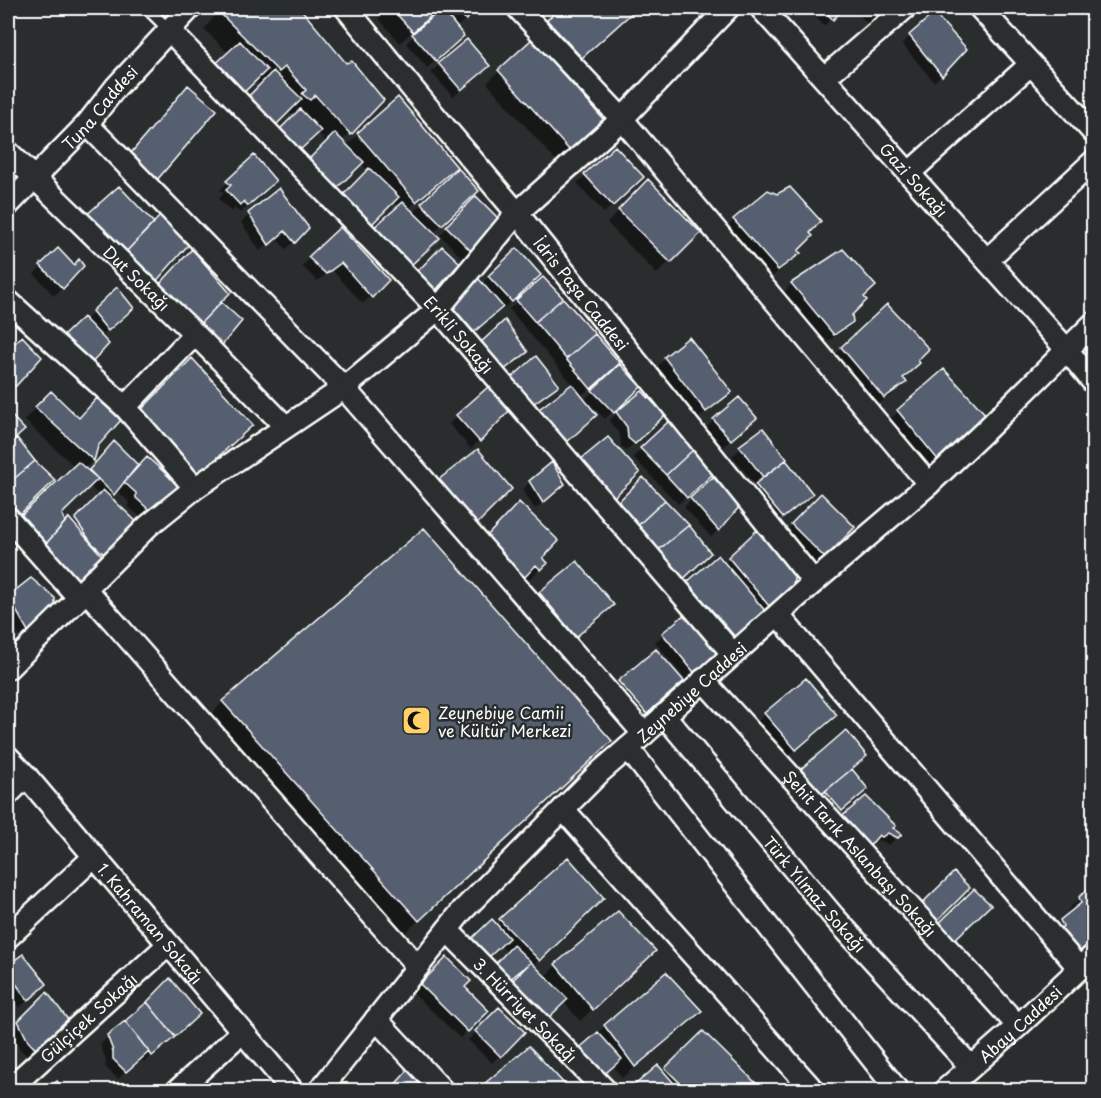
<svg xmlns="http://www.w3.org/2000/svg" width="1101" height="1098" font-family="'Playpen Sans',sans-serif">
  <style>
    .shadow { fill: #0007; fill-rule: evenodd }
    .building { fill: #545f6f; stroke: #fff; stroke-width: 1.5 }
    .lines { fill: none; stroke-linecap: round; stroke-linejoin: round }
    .service-casing { stroke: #fff; stroke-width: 15 }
    .minor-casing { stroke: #fff; stroke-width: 26 }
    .service { stroke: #2a2d2e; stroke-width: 10 }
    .minor { stroke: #2a2d2e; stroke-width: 21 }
    .labels { text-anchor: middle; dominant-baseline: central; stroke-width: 5; stroke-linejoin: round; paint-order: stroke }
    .street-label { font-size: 16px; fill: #fff; stroke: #2a2d2e }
    .poi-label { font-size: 16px; fill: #fff; stroke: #2a2d2e; text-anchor: start }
  </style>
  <rect width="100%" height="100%" fill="#2a2d2e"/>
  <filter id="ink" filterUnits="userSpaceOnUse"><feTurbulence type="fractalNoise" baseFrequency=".0167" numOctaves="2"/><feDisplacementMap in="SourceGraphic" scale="12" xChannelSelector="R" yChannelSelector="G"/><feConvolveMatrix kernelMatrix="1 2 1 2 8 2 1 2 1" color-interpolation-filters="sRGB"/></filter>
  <g filter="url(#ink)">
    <path class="shadow" d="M222 8H298L346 65 382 100 341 142 346 146 397 100 455 167 408 209 413 213 458 170 477 191 433 233 399 208 361 163 327 143 318 133 291 157 273 138 294 117 260 85 204 29Z
      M389 8H478L456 28 455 44 427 68 406 43 438 14 435 11 400 43 378 18Z
      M563 8H630L633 10 569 69 536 33Z
      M807 8H842L824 26Z
      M854 8H894L873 31Z
      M910 36 941 75 934 82 902 44Z
      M439 65 480 73 453 97 431 72Z
      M499 71 590 132 557 162 487 83Z
      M176 99 155 180 120 166Z
      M615 148 634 185 604 213 577 183Z
      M254 157 266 189 240 213 235 208 231 212 219 199 224 193 220 190Z
      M648 181 699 233 657 274 607 223Z
      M279 190 294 242 286 249 276 238 260 251 241 222Z
      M476 198 502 224 465 261 440 235Z
      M85 218 114 262 109 267 73 231Z
      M734 220 798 253 786 265 765 282 722 232Z
      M340 230 387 280 363 304 332 270 317 281 302 266Z
      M58 250 73 267 62 288 54 296 34 274Z
      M843 251 863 297 851 315V321L838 334 821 346 780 296 792 284Z
      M539 275 503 309 501 306 465 338 442 312 481 284 489 277Z
      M543 279 639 387 605 419 585 399 600 384 598 382 580 397 536 413 573 385 509 309Z
      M117 289 124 316 100 337 85 321Z
      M22 338 40 357 8 392V352Z
      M689 339 730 392 698 419 657 366Z
      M842 348 916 359 919 363 902 379 905 382 893 394 871 409 830 360Z
      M51 393 97 446 92 461 84 469 88 472 106 451 156 516 148 524 128 506 129 502 116 490 108 498 139 526 100 566 30 557 8 535V531L75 467 24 420ZM90 486 99 496 73 524 64 525 61 514Z
      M507 411 471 449 449 424 457 416Z
      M899 411 973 428 926 472 886 423Z
      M617 413 663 415 626 451 621 446 620 435 609 421Z
      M8 414 23 430 15 438 34 462 53 480 8 519Z
      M714 420 747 426 723 447 706 428Z
      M669 423 705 480 678 504 633 457Z
      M763 430 784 460 811 493 774 525 749 493 756 486 732 456Z
      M713 479 718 530 711 537 684 507Z
      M530 482 556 492 535 509 522 490Z
      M821 495 853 527 816 565 784 533Z
      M757 532 791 588 778 601 764 611 723 654 688 683 655 642 690 611 676 595 688 583 723 564Z
      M474 551 541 558 546 563 528 581 523 577 512 588Z
      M31 580 53 606 21 639 8 616V599Z
      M540 593 612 605 600 617 563 648 528 605Z
      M8 642 14 649 8 656Z
      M655 651 674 689 638 720 611 690Z
      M223 702 593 757 402 936 207 718Z
      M765 714 835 715 783 761 753 726Z
      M846 733 850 769 866 789 833 817 794 778Z
      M834 826 892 829 899 835 889 845 879 840 873 844Z
      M568 859 602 898 533 966 544 977 556 966 618 913 642 963 580 1021 563 1001 532 1032 503 992 522 972 520 970 493 993 481 981 508 953 500 945 496 925Z
      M1080 898 1094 939 1062 967 1045 946 1051 939 1049 934 1069 915 1067 911Z
      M23 956 37 992 19 1008 8 991V967Z
      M447 959 463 988 487 1011 460 1038 413 993Z
      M47 994 35 1064 20 1049 11 1030Z
      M499 1009 523 1032 492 1063 468 1040Z
      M190 1022 144 1062 140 1058 118 1079 105 1067 106 1060 100 1045 108 1037Z
      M688 1023 622 1078 592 1038 605 1026Z
      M703 1033 761 1090H631L658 1068 663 1073Z
      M529 1048 568 1090H479Z
      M409 1070 426 1090H391L402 1078Z"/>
    <path class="building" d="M223 8H300L346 63 352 61 384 100 351 135 315 95 310 100 302 94 306 90 285 67 279 72 219 12Z
      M391 8H440L413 32Z
      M455 8H479L466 20Z
      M560 8H632L635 10 582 58 547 20Z
      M822 8H844L833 20Z
      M442 9 464 36 436 61 412 34Z
      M934 13 967 49 942 76 909 35Z
      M467 39 490 66 461 90 438 63Z
      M532 39 604 120 570 151 498 70Z
      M240 41 267 70 237 99 211 68Z
      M273 71 302 99 271 130 243 102Z
      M188 85 217 110 156 181 138 159 131 153Z
      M398 97 457 167 416 202 357 133Z
      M300 109 321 131 300 150 280 129Z
      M335 133 364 162 335 190 307 161Z
      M615 146 644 177 613 206 584 174Z
      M254 155 276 181 248 206 244 201 240 205 226 190 231 185 226 181Z
      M369 168 399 197 370 226 340 198Z
      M458 168 479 191 442 225 421 203Z
      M648 179 701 233 671 263 618 210Z
      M119 186 154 223 123 255 84 217Z
      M790 187 821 221 810 233 813 236 798 251 801 253 778 270 733 219 768 190 777 194Z
      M279 188 309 228 295 243 285 231 269 245 248 213Z
      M476 196 504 224 474 254 446 226Z
      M403 202 440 238 408 268 372 229Z
      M160 216 189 244 153 285 123 255Z
      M340 227 389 280 372 298 341 263 326 274 308 257Z
      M442 246 460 263 436 290 417 272Z
      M58 248 74 265 79 259 84 266 63 289 40 265Z
      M517 248 541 275 512 302 488 276Z
      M192 249 230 293 197 327 158 286Z
      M843 249 876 286 864 297 867 300 852 315 853 322 834 335 791 283Z
      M543 277 563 298 535 322 516 300Z
      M478 278 503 307 474 332 449 303Z
      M117 287 134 308 108 331 92 311Z
      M563 298 595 334 566 359 535 322Z
      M221 302 242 321 219 349 197 327Z
      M887 304 929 349 918 360 920 363 903 378 907 382 884 398 841 347Z
      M83 317 109 344 89 366 60 339Z
      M505 320 528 352 501 372 478 345Z
      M595 334 620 363 591 389 566 359Z
      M22 336 42 357 16 386H8V350Z
      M689 337 732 392 706 412 664 357Z
      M536 356 559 385 530 406 509 380Z
      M192 358 253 425 196 477 140 411Z
      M620 364 641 387 614 413 592 390Z
      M944 369 987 416 939 461 897 410Z
      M572 384 597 415 566 443 535 412Z
      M488 387 509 411 480 442 456 415Z
      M51 391 79 418 97 398 121 420 98 446 94 461 35 407Z
      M642 391 665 415 635 444 628 438 627 427 616 412Z
      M739 397 757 418 731 440 713 419Z
      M8 412 25 430 8 445Z
      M669 421 694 449 666 475 640 448Z
      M763 428 787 459 763 477 739 446Z
      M608 437 640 473 613 498 580 460Z
      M17 438 35 461 8 484V446Z
      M114 441 138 465 114 495 89 470Z
      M478 449 512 489 474 527 434 483Z
      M694 449 715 472 687 498 666 475Z
      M147 457 183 489 157 517 136 498V493L124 482Z
      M786 460 813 494 783 518 755 484Z
      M35 461 55 480 19 515 8 504V484Z
      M78 462 98 479 62 514 65 522 44 546 17 519Z
      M552 462 565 484 543 503 529 481Z
      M643 477 665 500 635 528 613 507Z
      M713 477 740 506 719 531 690 498Z
      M103 490 141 526 109 559 91 542 75 519Z
      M821 493 855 527 825 558 791 524Z
      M665 500 689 525 656 552 635 528Z
      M519 502 559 541 543 558 548 563 541 570 536 565 525 577 485 538Z
      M69 518 105 559 80 585 44 546Z
      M689 525 711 553 678 584 656 552Z
      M424 528 612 741 419 921 222 701Z
      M757 530 795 574 792 589 769 606 728 557Z
      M718 555 767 613 737 639 687 582Z
      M577 561 614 605 576 637 539 592Z
      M31 578 55 598V606L29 633 8 596Z
      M689 611 725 654 697 676 662 633Z
      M656 649 684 681 647 714 618 681Z
      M806 678 837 715 796 750 764 713Z
      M846 730 867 756 822 794 801 769Z
      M852 769 868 789 842 811 825 791Z
      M866 796 896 826 893 828 902 834 898 838 888 833 882 837 879 835 868 848 841 817Z
      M568 857 604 898 540 961 499 919Z
      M954 872 970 888 935 923 918 907Z
      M1091 886 1094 889V940L1074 956 1056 933 1063 926 1060 920 1081 903 1079 897Z
      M974 889 991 905 950 944 935 927Z
      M618 911 656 951 593 1010 555 964Z
      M492 919 509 938 487 959 468 942Z
      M513 945 531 962 502 986 488 972Z
      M23 954 47 984 28 1001 8 972V965Z
      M447 957 471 981 465 987 489 1011 468 1032 420 984Z
      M531 962 568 999 541 1025 510 983Z
      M666 972 702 1011 635 1067 604 1025Z
      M170 978 200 1014 175 1037 147 1002Z
      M47 992 75 1029 43 1057 28 1041 18 1021Z
      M147 1002 175 1037 152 1056 125 1021Z
      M499 1007 525 1032 501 1057 475 1031Z
      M125 1021 149 1052 126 1072 113 1059V1051L107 1035Z
      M703 1031 763 1090H687L665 1068Z
      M598 1032 622 1059 601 1077 576 1051Z
      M529 1046 570 1090H480L478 1089Z
      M658 1065 680 1090H629Z
      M410 1068 424 1087 420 1090H390Z
      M57 1081 65 1090H46Z"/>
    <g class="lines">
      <defs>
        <path id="service" d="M147 8 168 29"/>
        <g id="minor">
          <path id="s1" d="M346 8 425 104 517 213 814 582"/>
          <path d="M518 8 622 119 929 484"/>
          <path id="s2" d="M761 8 1067 350 1094 383"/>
          <path d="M980 8 1094 133"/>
          <path id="s3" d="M168 29 438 309 733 654"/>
          <path d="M824 78 905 8"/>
          <path d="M87 124 344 388 644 734"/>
          <path id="s4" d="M8 152 195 334 125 407"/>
          <path d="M909 173 1031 64"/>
          <path id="s5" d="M8 205 87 124 116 87 190 8"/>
          <path d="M987 260 1094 161"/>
          <path d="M8 301 125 407 195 488"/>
          <path d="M195 334 285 426"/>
          <path d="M8 518 79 598"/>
          <path d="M85 589 418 967"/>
          <path d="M778 615 1079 968"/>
          <path d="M8 668 79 598 85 589 148 526 195 488 344 388 438 309 517 213 622 119 728 8"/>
          <path id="s6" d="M703 680 1018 1026"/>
          <path id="s7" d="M664 715 834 917 971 1067"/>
          <path d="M628 748 897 1090"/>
          <path id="s8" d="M8 757 26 776 292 1090"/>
          <path d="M8 794 26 776"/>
          <path d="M563 809 813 1090"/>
          <path id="s9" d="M447 930 605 1090"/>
          <path d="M8 937 94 857"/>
          <path d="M376 1019 442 1090"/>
          <path id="s10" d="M8 1090 168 945"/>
          <path d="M178 1090 242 1032"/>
          <path id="s11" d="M320 1090 462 911 600 772 644 734 814 582 929 484 987 429 1094 323"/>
          <path id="s12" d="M945 1090 1018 1026 1094 955"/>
        </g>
      </defs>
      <use href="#service" class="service-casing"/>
      <use href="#minor" class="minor-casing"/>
      <use href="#service" class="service"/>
      <use href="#minor" class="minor"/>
    </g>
  </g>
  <defs>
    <symbol id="mosque-square" viewBox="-11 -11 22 22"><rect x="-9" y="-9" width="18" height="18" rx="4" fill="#ffd166" stroke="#2a2d2e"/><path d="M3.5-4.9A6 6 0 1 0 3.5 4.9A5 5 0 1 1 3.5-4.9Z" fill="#111"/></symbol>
  </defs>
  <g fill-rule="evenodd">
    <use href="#mosque-square" x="400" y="704" width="33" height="33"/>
  </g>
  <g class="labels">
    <g class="street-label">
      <text stroke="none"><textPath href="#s5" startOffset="134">Tuna Caddesi</textPath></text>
      <text stroke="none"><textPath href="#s2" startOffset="230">Gazi Sokağı</textPath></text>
      <text stroke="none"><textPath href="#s4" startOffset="180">Dut Sokağı</textPath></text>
      <text stroke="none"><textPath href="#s1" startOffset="370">İdris Paşa Caddesi</textPath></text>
      <text stroke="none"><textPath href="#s3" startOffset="422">Erikli Sokağı</textPath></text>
      <text stroke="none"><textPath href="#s11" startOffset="546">Zeynebiye Caddesi</textPath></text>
      <text stroke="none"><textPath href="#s6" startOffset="234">Şehit Tarık Aslanbaşı Sokağı</textPath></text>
      <text stroke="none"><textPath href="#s7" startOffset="234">Türk Yılmaz Sokağı</textPath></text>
      <text stroke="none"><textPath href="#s8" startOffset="219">1. Kahraman Sokağı</textPath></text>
      <text stroke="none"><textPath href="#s9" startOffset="112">3. Hürriyet Sokağı</textPath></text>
      <text stroke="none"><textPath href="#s10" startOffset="108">Gülçiçek Sokağı</textPath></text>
      <text stroke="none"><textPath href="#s12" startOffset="100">Abay Caddesi</textPath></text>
    </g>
    <g class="poi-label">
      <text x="438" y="712">Zeynebiye Camii<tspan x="438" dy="18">ve Kültür Merkezi</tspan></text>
    </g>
  </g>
  <rect width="1101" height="1098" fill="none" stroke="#2a2d2e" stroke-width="30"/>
  <rect x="15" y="15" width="1071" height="1068" fill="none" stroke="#fff" stroke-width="2" filter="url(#ink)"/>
</svg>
